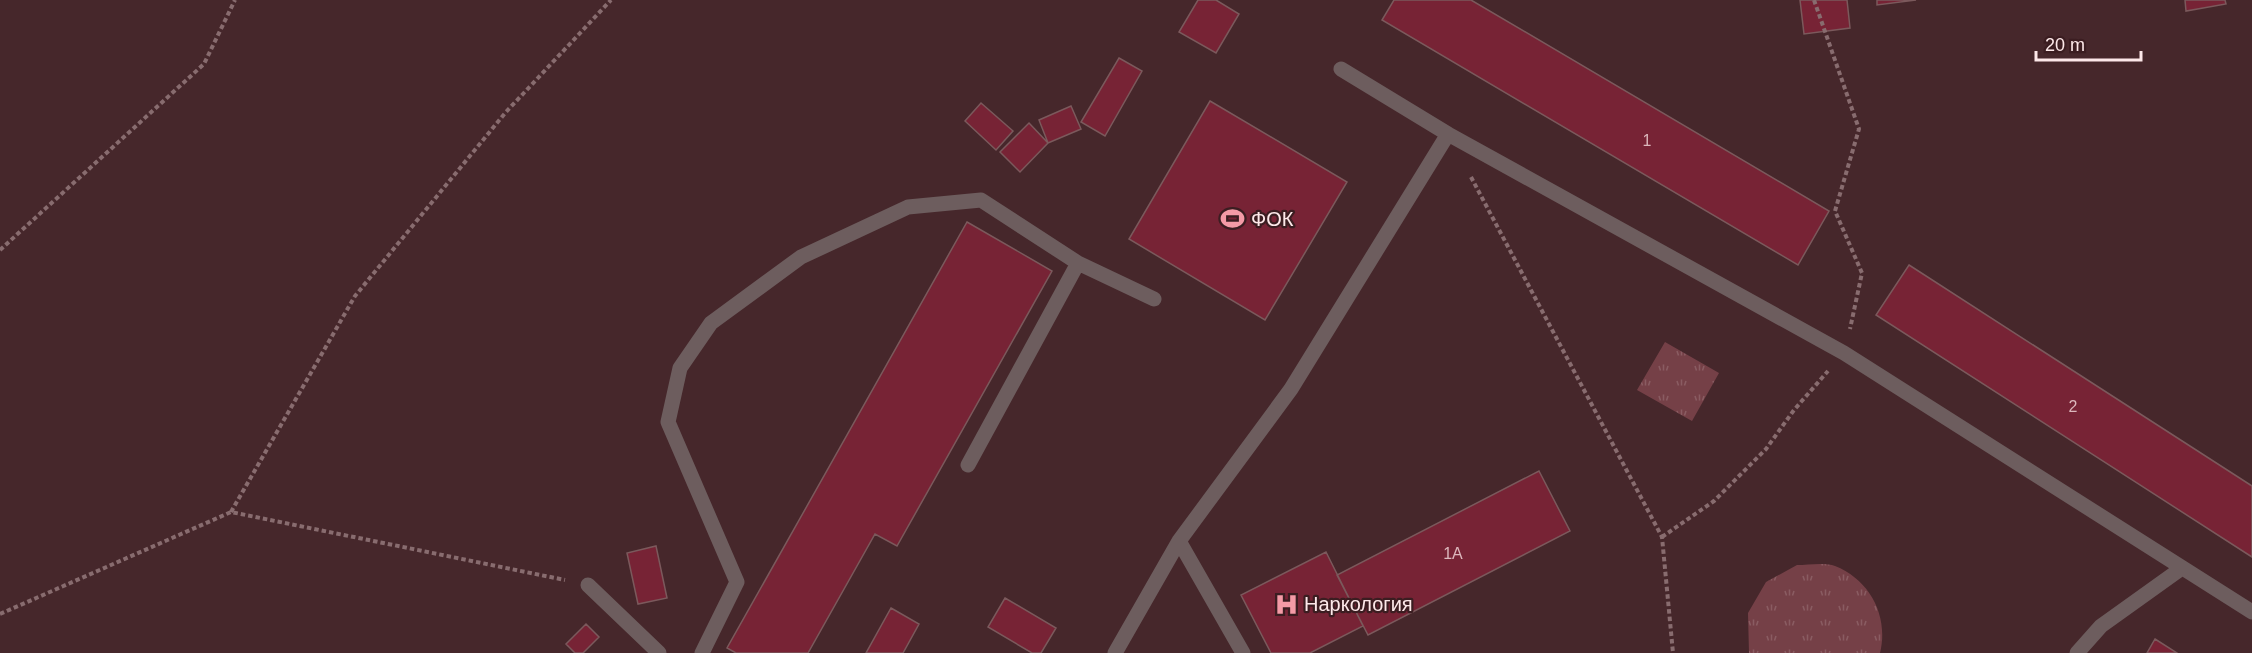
<svg xmlns="http://www.w3.org/2000/svg" width="2252" height="653" font-family="Arial,sans-serif">
  <style>
    .park { fill: url(#park-tufts) }
    .building { fill: #772335; stroke: #7b595c; stroke-width: 1.5 }
    .lines { fill: none; stroke-linecap: round; stroke-linejoin: round }
    .path { stroke: #886c6f; stroke-width: 4; stroke-dasharray: 4.5 3; stroke-linecap: butt }
    .service { stroke: #6d5d5e; stroke-width: 15 }
    .labels { text-anchor: middle; dominant-baseline: central; stroke-width: 4.5; stroke-linejoin: round; paint-order: stroke }
    .number-label { font-size: 16px; fill: #dcb7bc }
    .poi-label { font-size: 20px; fill: #fde8e9; stroke: #3b1d21; text-anchor: start }
  </style>
  <defs>
    <pattern id="park-tufts" width="24" height="20" patternUnits="userSpaceOnUse" patternTransform="scale(1.5)"><rect width="24" height="20" fill="#754047"/><path d="M3 7l-1-3M5 7V3M7 7l1-3M15 17l-1-3M17 17v-4M19 17l1-3" fill="none" stroke="#8a5c62"/></pattern>
  </defs>
  <rect width="100%" height="100%" fill="#46272b"/>
  <path class="park" d="M1665 342 1719 373 1692 421 1637 390Z
    M1797 565C1808 565 1825 562 1835 566 1870 580 1889 616 1880 653H1749L1748 613 1766 582Z"/>
  <path class="building" d="M1198 0H1216L1239 14 1216 53 1179 32Z
    M1394 0H1471L1829 211 1798 265 1382 20Z
    M1800 0H1847L1850 28 1804 34Z
    M1877 0H1916L1877 5Z
    M2185 0H2225L2226 4 2186 11Z
    M1119 58 1142 71 1105 136 1081 122Z
    M1210 101 1347 182 1265 320 1129 239Z
    M981 103 1013 131 996 150 965 121Z
    M1071 106 1081 129 1048 143 1039 120Z
    M1029 123 1048 143 1020 172 1000 152Z
    M967 222 1052 271 897 546 875 534 808 653H736L727 648Z
    M1909 265 2252 486V557L1876 315Z
    M1539 471 1570 531 1368 635 1337 575Z
    M656 546 667 598 638 604 627 553Z
    M1326 552 1363 626 1310 653H1271L1241 595Z
    M1005 598 1056 628 1041 653H1032L988 627Z
    M891 608 919 624 903 653H866Z
    M586 624 599 637 583 653H575L566 644Z
    M2155 639 2177 653H2147Z"/>
  <g class="lines">
    <path class="path" d="M1814 0 1859 129 1835 211 1862 273 1850 329
      M1471 177 1662 537 1673 653
      M0 250 204 64 235 0
      M231 512 355 296 506 112 611 0
      M1662 537 1714 501 1766 449 1794 410 1828 371
      M0 614 231 512 565 580"/>
    <path class="service" d="M1341 69 1448 134 1844 353 2252 612
      M968 465 1078 263
      M1179 541 1243 653
      M588 585 659 653
      M702 653 737 582 668 422 680 368 711 323 801 257 908 207 981 200 1078 263 1154 299
      M1115 653 1179 541 1291 389 1448 134
      M2077 653 2101 626 2182 568"/>
  </g>
  <defs>
    <symbol id="stadium-bare" viewBox="-9 -9 18 18"><path d="M0-5a6.5 5 0 1 0 0 10a6.5 5 0 1 0 0-10ZM-3.5-1.8h7v3.6h-7Z" fill="#f49aa6" stroke="#3b1d21" stroke-width="2.5" paint-order="stroke"/></symbol>
    <symbol id="hospital-bare" viewBox="-9 -9 18 18"><path d="M-5-5h3v3.5h4V-5h3V5h-3V1.5h-4V5h-3Z" fill="#f49aa6" stroke="#3b1d21" stroke-width="2.5" paint-order="stroke"/></symbol>
  </defs>
  <g fill-rule="evenodd">
    <use href="#stadium-bare" x="1216" y="202" width="33" height="33"/>
    <use href="#hospital-bare" x="1270" y="588" width="33" height="33"/>
  </g>
  <g class="labels">
    <g class="number-label">
      <text x="1647" y="140">1</text>
      <text x="2073" y="406">2</text>
      <text x="1453" y="553">1А</text>
    </g>
    <g class="poi-label">
      <text x="1251" y="219">ФОК</text>
      <text x="1304" y="604">Наркология</text>
    </g>
  </g>
  <path d="M2036 51v9h105v-9" fill="none" stroke="#fde8e9" stroke-width="3"/>
  <text x="2045" y="51" font-size="18" fill="#fde8e9" stroke="#3b1d21" stroke-width="4.5" paint-order="stroke">20 m</text>
</svg>
